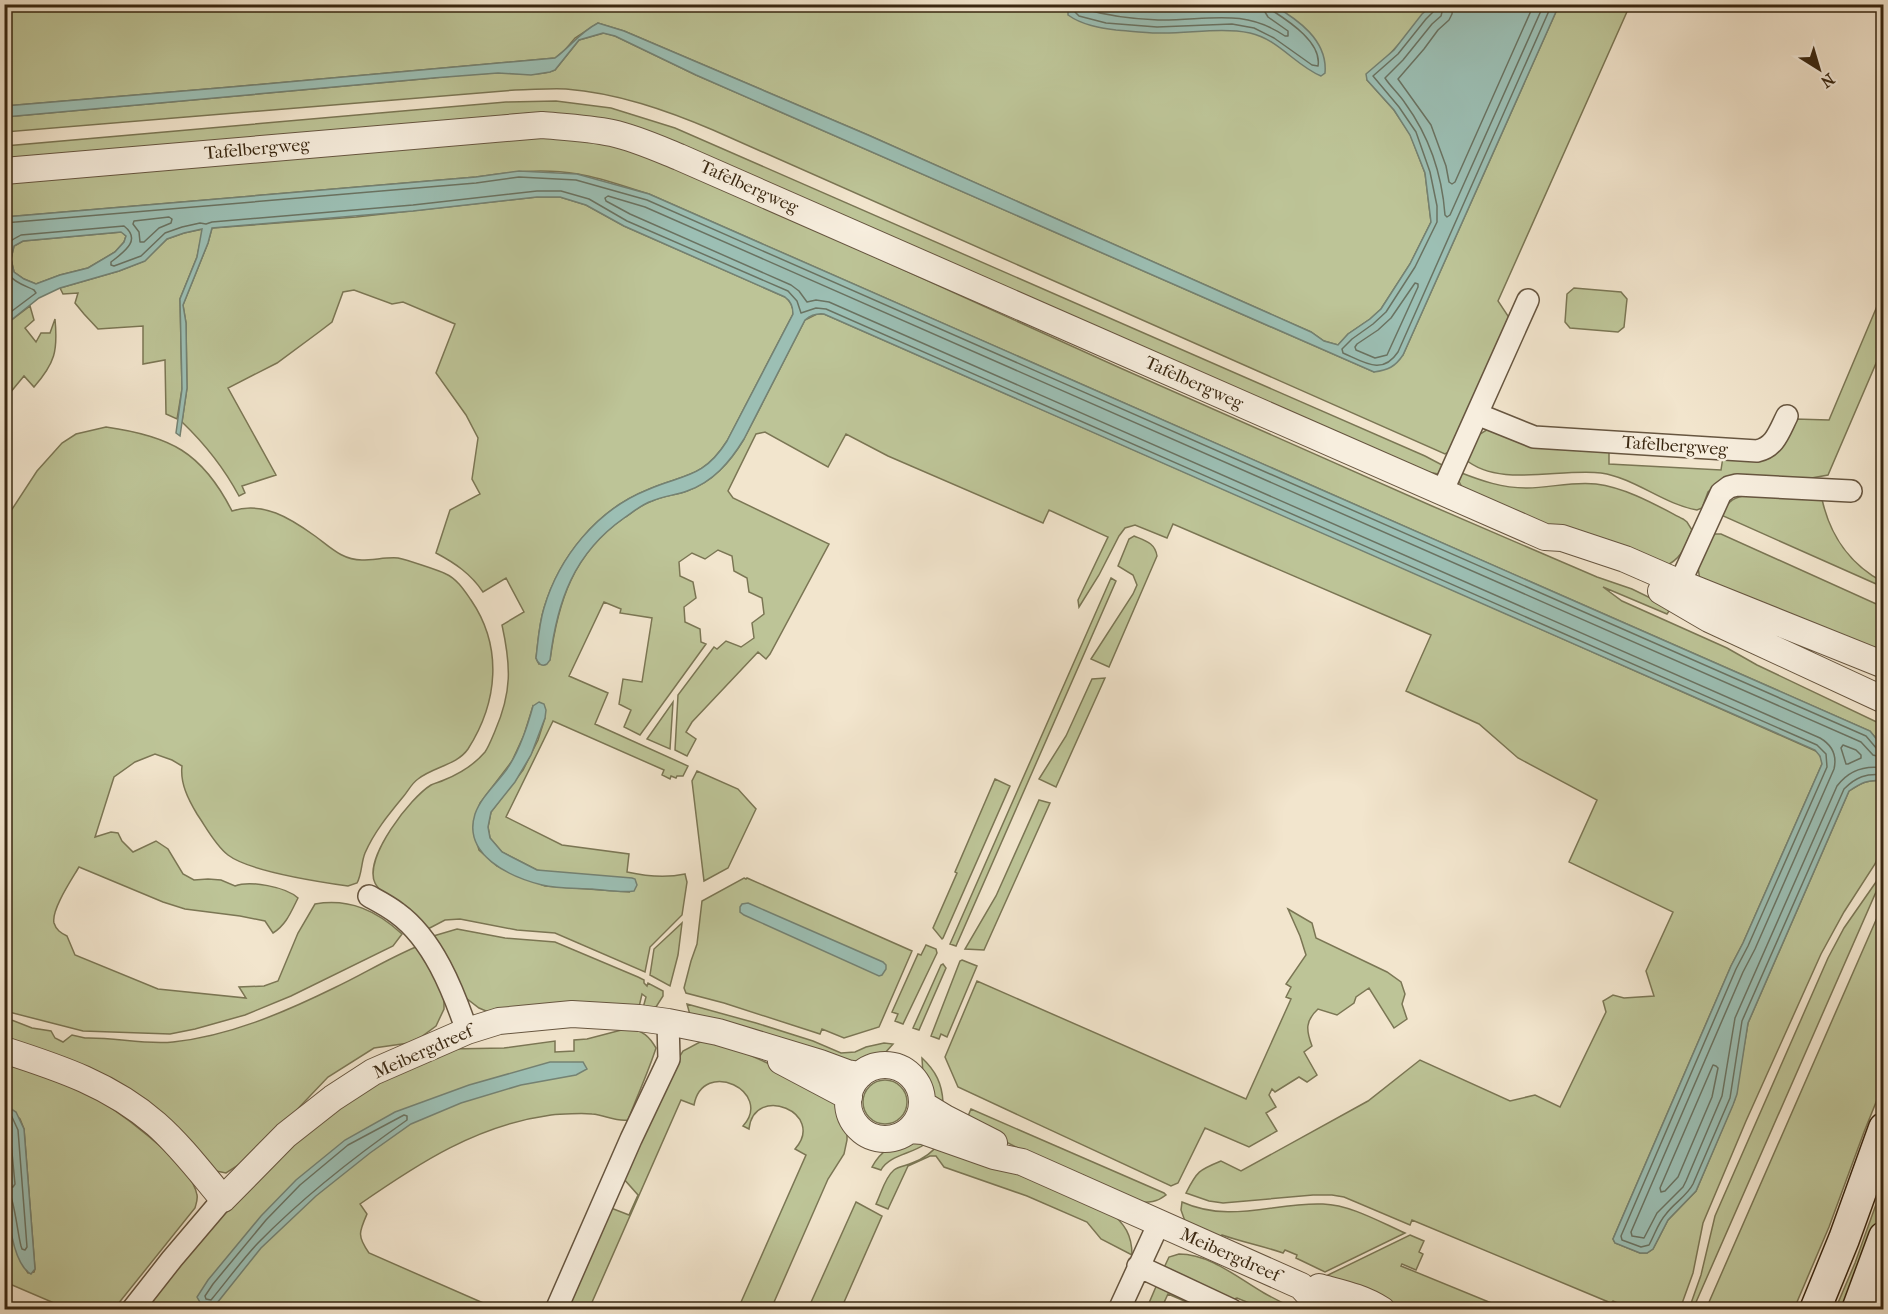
<svg xmlns="http://www.w3.org/2000/svg" width="1888" height="1314" font-family="'IM FELL French Canon',serif">
  <style>
    .green { fill: #bdc497; stroke: #7b7654; stroke-width: 1.5; fill-rule: evenodd }
    .water { fill: #9cbfb4; stroke: #748273; stroke-width: 1.5; fill-rule: evenodd }
    .lines { fill: none; stroke-linecap: round; stroke-linejoin: round }
    .shore { stroke: #6a7362; stroke-width: 1.5 }
    .minor-casing { stroke: #675640; stroke-width: 24 }
    .tertiary-casing { stroke: #675640; stroke-width: 28 }
    .secondary-casing { stroke: #392711; stroke-width: 33 }
    .minor { stroke: #f7eede; stroke-width: 21 }
    .tertiary { stroke: #f7eede; stroke-width: 26 }
    .secondary { stroke: #f7eede; stroke-width: 30 }
    .labels { text-anchor: middle; dominant-baseline: central; stroke-width: 5; stroke-linejoin: round; paint-order: stroke }
    .street-label { font-size: 18px; fill: #392711; stroke: #f7eede }
  </style>
  <rect width="100%" height="100%" fill="#f2e5cd"/>
  <filter id="stains"><feTurbulence type="fractalNoise" baseFrequency=".00333" numOctaves="4"/><feColorMatrix values="0 0 0 0 .2 0 0 0 0 .09 0 0 0 0 .02 0 0 0 .5 -.17"/></filter>
  <radialGradient id="worn" r=".72"><stop offset=".6" stop-color="#630" stop-opacity="0"/><stop offset="1" stop-color="#630" stop-opacity=".3"/></radialGradient>
  <path class="green" d="M5 5H1433C1420 16 1411 30 1399 44 1388 56 1377 67 1367 80L1394 110 1410 134 1425 173 1431 222 1410 264 1381 309 1370 319 1348 334 1338 345 1324 341 1311 332 868 135 624 31 598 23 575 38 565 50 555 58 231 87 5 106Z
    M1559 5H1630L1498 301 1510 319 1449 452 1445 454 713 130C666 110 617 93 566 89 549 88 532 90 515 90L5 132V117L433 78C455 76 477 73 499 73 518 73 537 77 555 70L579 40 604 33 615 36 696 75 1374 372 1403 355Z
    M556 101 611 108 675 128 1425 456 1444 466V470L1438 474 1428 472 1249 394 558 114 532 113 5 159V146L414 110 506 102Z
    M522 138H569L621 147 672 165 1118 367 1432 506 1597 577 1632 589 1671 608 1667 614 1603 587 1622 601 1727 648 1757 665 1883 725V747L1870 731 649 194C626 187 602 178 578 174 543 168 510 172 476 177L5 217V180Z
    M537 197H560L586 205 624 226 785 297C791 302 793 306 793 314L727 441C703 479 683 474 647 490 597 510 559 557 544 608 539 624 538 642 536 658L539 664 550 660C558 601 573 554 624 518 633 512 642 504 652 501 663 496 676 495 687 491 713 482 730 462 744 439L805 320 817 314H824L1412 572 1818 752 1822 760V764L1743 943 1731 966 1613 1239 1615 1243 1640 1253H1647L1653 1249 1668 1220 1696 1191 1735 1099 1748 1023 1849 791C1862 783 1868 779 1883 781V844L1875 864 1844 912 1821 954 1746 1121 1703 1223 1693 1273 1680 1309H1634L1613 1301 1611 1303 1412 1220 1410 1225 1344 1197 1332 1195H1313L1223 1203 1209 1201 1186 1193C1197 1171 1199 1170 1221 1161L1241 1171 1368 1101 1420 1060 1510 1101 1535 1095 1560 1107 1606 1012 1603 1001 1613 995 1624 998 1654 996 1646 971 1673 912 1569 862 1597 800 1518 758 1479 724 1406 691 1431 635 1173 524 1167 538 1135 525 1125 528 1119 536 1099 575 1079 607 1078 600 1108 537 1049 510 1043 523 888 456 846 434 828 467 765 432 756 434 728 491 733 498 829 544 770 654 766 659 758 652 692 722 686 732 696 739 687 756 675 750 678 695 714 647 717 649 726 641 741 647 754 638 752 623 764 614 762 598 749 592 747 578 734 571 732 556 718 550 705 559 692 553 679 562 680 576 693 582 696 598 684 607 685 622 700 629 701 642 706 644 640 735 624 727 631 710 619 704 623 679 642 682 652 618 620 613 621 609 604 602 569 676 608 693 595 724 688 766 683 776H677L676 778 671 776 670 779 662 775 664 770 553 721 506 817 562 845 629 854 627 872C645 876 666 878 685 874L687 882 682 915 650 947 645 972 555 933 517 930 460 919 445 920 424 931C413 921 380 894 375 883 363 858 411 797 431 785 435 783 440 782 444 780 459 774 474 765 485 752 489 746 492 738 495 731 512 692 511 666 502 625L524 612 506 578 483 592C471 574 455 563 436 553L450 510 480 494 472 479 478 438 466 415 436 373 455 324 403 302 392 304 354 290 343 292 332 322 319 332 277 363 228 388 276 475 242 486 245 493 239 496C224 468 205 444 182 422L187 388 186 323 183 305 208 243 212 228 356 217ZM533 706 545 718 538 740 523 770 491 812 488 827 490 838 502 852 537 870 630 892 545 886 497 866 479 850 473 828 474 821 480 803 512 761 524 735Z
    M203 229 197 257 180 299 182 389 177 419 166 414 165 360 143 364V326L98 329 84 314 75 303 78 293 63 294 60 288 119 271 144 261 167 239 184 233Z
    M122 232 126 236 124 242 115 252 88 268 60 275 36 284 24 279 14 272 11 259 14 246 23 241Z
    M1574 288 1621 292 1627 299 1624 327 1618 332 1570 328 1565 322 1567 294Z
    M1883 292V347L1828 475 1806 479 1716 485 1708 492 1702 508 1697 510C1663 504 1635 478 1601 473 1560 468 1498 488 1465 459L1477 436 1488 429 1609 449V464L1721 470 1723 457 1756 460 1795 419 1829 420Z
    M30 306 34 320 25 328 36 342 41 333H50L55 319C58 351 55 363 34 387L24 376 5 399V325Z
    M106 427C170 436 202 452 232 511 263 501 290 518 315 536 330 547 342 560 362 560 374 560 387 557 398 558 407 560 438 570 446 574 457 579 464 590 471 600 503 647 498 702 468 749 457 765 433 767 418 779 412 783 408 791 403 797 389 814 374 832 365 853 361 863 362 874 357 883L348 886C320 882 249 871 228 855 215 845 206 827 197 814 188 799 180 783 182 766L172 760 155 754 135 762 114 777 95 837 111 832 118 833 122 841 133 852 156 841 168 849 183 874 194 880 208 879 221 880 235 886C250 880 286 887 298 898 291 912 286 925 273 933L265 921 240 916 185 909 163 902 79 867C72 879 51 910 54 923 56 930 61 933 67 936L75 955 158 989 246 998 239 987 264 986 278 981 298 933 315 904C350 898 377 911 402 934L393 946 291 996 245 1015 195 1029 170 1034 83 1031 5 1011 4 877 10 865 4 863 5 520 37 471 62 443 76 434Z
    M1459 472C1482 481 1502 488 1527 488 1550 488 1573 481 1596 484 1627 488 1656 505 1683 519L1687 522 1692 530C1685 546 1682 559 1665 566L1567 533 1464 489C1459 484 1457 479 1459 472Z
    M1743 496 1822 499C1830 536 1851 565 1883 582V587L1721 515C1726 505 1731 498 1743 496Z
    M1715 534H1721L1883 607V660L1700 581 1698 567 1712 536Z
    M1134 536C1146 541 1155 543 1157 556L1109 667 1091 659 1133 594 1137 585 1133 575 1118 566 1129 539Z
    M1111 578 1116 581 956 946 950 944Z
    M1105 678 1056 787 1039 779 1066 736 1092 679Z
    M673 702 670 749 647 739Z
    M697 771 738 789 756 809 728 868 704 881 692 781Z
    M995 779 1010 786 943 938 942 939 933 928 957 873 955 872Z
    M1039 800 1050 803 984 950 965 949 996 896Z
    M1883 872V876L1693 1309H1689L1701 1275 1715 1216 1828 958 1844 928Z
    M744 878 746 879 747 878 912 951 879 1027 844 1038 822 1029 820 1034 724 1003 686 993 684 988 691 961 697 944 702 901Z
    M1883 904V1085L1864 1132 1829 1227 1794 1309H1706Z
    M1288 909 1312 923 1316 938 1387 972 1401 982 1405 994 1402 1004 1407 1019 1394 1028 1369 988 1356 997 1354 1003 1337 1015 1318 1009C1305 1021 1306 1030 1312 1046L1304 1052 1317 1075 1307 1082 1299 1077 1275 1092 1272 1089 1269 1095 1276 1107 1266 1113 1277 1131 1249 1147 1205 1128 1178 1183 1171 1186 958 1087 945 1057 977 981 1246 1099 1291 999 1286 997 1291 987 1286 984 1306 955 1300 936Z
    M682 923 678 955 670 986 650 975 654 949Z
    M457 929 505 938 555 942 638 977 644 980V983L647 986 648 983 663 991V996L656 1007 643 1008 646 997 642 994 639 1007 486 1011 479 1008 466 998 430 937Z
    M926 945 936 949 937 953 903 1024 895 1021 898 1014 892 1012 918 954 921 955Z
    M416 947 427 960 444 997V1009L436 1026 421 1037 409 1043 374 1048 328 1077 290 1117 240 1164 226 1173 211 1170 5 1039 4 1017 32 1028 51 1031 55 1038 63 1042 72 1035 85 1038C114 1037 144 1045 173 1042 229 1036 283 1013 334 988 362 975 387 959 416 947Z
    M962 960 977 966 947 1037 941 1034 939 1039 931 1036 960 961Z
    M943 964 946 968 919 1030 913 1028 941 965Z
    M687 1004 756 1023 813 1041 841 1053 855 1052 866 1047 884 1043 893 1044 884 1054 858 1064 690 1015Z
    M629 1028C643 1031 649 1036 656 1048 648 1073 637 1096 628 1120 616 1122 605 1115 592 1114 583 1113 560 1114 551 1115 477 1125 419 1163 360 1204L367 1214C359 1232 357 1236 369 1253L497 1309 145 1310 186 1257 271 1161 343 1104 379 1082 449 1049 504 1048 555 1041V1052L574 1051V1040L587 1039Z
    M700 1042H708L745 1053 785 1071 838 1105 847 1129V1140L844 1154 828 1179 771 1309H738L806 1155 795 1149C827 1113 754 1083 749 1129L743 1126C774 1092 703 1057 694 1105L681 1100 589 1309 566 1310 611 1208 629 1215 638 1195 623 1178 676 1062 683 1051Z
    M922 1058C936 1071 942 1084 943 1102L931 1098 923 1075Z
    M5 1060C30 1070 58 1078 82 1090 111 1105 192 1163 197 1195 198 1199 196 1204 195 1208L114 1309H68L5 1282 4 1148C7 1190 4 1237 28 1273L34 1272 35 1269 24 1129 20 1119 5 1105Z
    M863 1102a22 22 0 1 1 44 0a22 22 0 1 1-44 0Z
    M971 1109 1164 1193 1166 1195C1157 1202 1149 1203 1138 1202L1018 1148 966 1121Z
    M912 1140 925 1144C912 1154 889 1155 881 1170L872 1167C882 1148 893 1146 912 1140Z
    M939 1143 1109 1211C1125 1224 1132 1235 1132 1255L1101 1239 1087 1222 1027 1196 944 1167 936 1156H930L908 1166 888 1209 876 1204C881 1194 885 1177 894 1170 899 1166 906 1166 912 1163 923 1159 933 1152 939 1143Z
    M1883 1185V1206L1849 1302 1846 1309 1835 1310 1855 1263Z
    M856 1202 882 1216 841 1309H808Z
    M1182 1202C1231 1224 1274 1202 1323 1204 1351 1205 1380 1222 1405 1233L1325 1272 1296 1258 1297 1255 1285 1250 1283 1253C1263 1246 1242 1242 1222 1235L1220 1239 1186 1224 1181 1210Z
    M1410 1235 1424 1241 1419 1252 1423 1254 1416 1270 1402 1264 1401 1266 1506 1309H1398L1326 1276Z
    M1179 1254C1210 1254 1238 1278 1264 1293 1273 1298 1283 1303 1293 1308L1292 1309H1264L1237 1298 1228 1301 1162 1272 1169 1257Z
    M1158 1282 1206 1304 1203 1309 1168 1294 1161 1309 1146 1310Z"/>
  <path class="water" d="M1070 5H1273C1297 19 1328 40 1325 73L1321 76C1296 66 1278 39 1250 33 1220 27 1188 34 1158 33 1144 33 1130 31 1116 30 1100 28 1082 25 1068 15V9Z
    M1433 5H1559L1403 355C1395 367 1388 370 1374 372L696 75 615 36 603 33 579 40 555 70 550 72 531 75 498 73 433 78 5 117V106L231 87 555 58C570 47 580 32 598 23L624 31 868 135 1311 332 1324 341 1338 345 1348 334 1370 319 1381 309 1410 264 1431 222 1425 173 1410 135 1394 110 1367 80 1366 74 1394 50 1422 14Z
    M519 171 577 174 649 194 1870 731 1883 747V781C1868 779 1861 783 1849 791L1748 1023 1737 1094 1733 1105 1696 1191 1668 1220 1653 1249 1647 1253H1640L1615 1243 1613 1239 1731 966 1743 943 1822 764 1820 756 1815 750 824 314C816 313 811 315 805 320L744 439C730 462 713 482 687 491 676 495 663 496 652 501 642 504 633 512 624 518 574 553 557 601 550 660L547 664C542 667 538 664 536 658 538 642 539 624 544 608 559 557 597 510 647 490 683 474 703 479 727 441L793 314C793 306 791 301 785 297L624 226 586 205 560 197H537L413 211 212 228 208 243 183 305 186 323 187 388 180 436 176 433 182 389 180 299 197 257 202 229 184 233 167 239 145 261 119 271 60 288 39 298 5 325V217L476 177ZM121 232 126 236 124 242 115 252 88 268 60 275 36 284 24 279 14 272 11 259 14 246 23 241Z
    M539 702 544 704 546 710 545 718 531 755 515 782 491 812 488 827 490 838 502 852 537 870 632 878 635 879 637 885 634 891C621 893 605 890 592 889 576 888 558 889 542 885 510 877 462 855 475 814 481 797 497 783 507 769 520 750 527 728 533 706Z
    M748 903 883 962 886 965V969L882 975 879 976 744 915 740 912V907L742 904Z
    M550 1062H583L587 1069 576 1075 521 1085 461 1103 411 1124 370 1153 316 1196 261 1248 213 1308 201 1304 197 1297 208 1280 261 1216 296 1180 345 1140 395 1112 469 1085Z
    M5 1105 16 1112 24 1129 35 1269 31 1274C1 1258 4 1138 5 1105Z"/>
  <g class="lines">
    <path class="shore" d="M1075 4 1074 11 1079 16 1106 23 1157 27 1232 24 1254 28 1274 38 1312 65 1318 66C1322 43 1290 22 1273 11L1271 4
      M1083 4 1084 9C1108 16 1133 19 1158 20 1206 21 1242 7 1285 36H1288V31L1268 17 1265 12 1264 4
      M1102 4C1151 17 1202 4 1252 11L1254 9 1255 4
      M1437 4 1435 10 1426 19 1398 54 1373 76 1399 107 1416 132 1430 172 1437 206V222L1415 267 1386 312 1373 324 1352 339 1342 349 1343 353C1364 362 1382 376 1398 352L1552 4
      M1444 4 1441 16 1432 24 1403 60 1385 78C1390 86 1399 94 1405 103 1429 136 1442 174 1445 215L1447 217 1450 215 1544 4
      M1453 4 1452 14 1449 20 1438 30 1424 49 1398 79 1431 125 1446 166 1449 182 1452 184 1455 182 1534 4
      M169 217 172 219 171 223 159 228 144 242H140L139 232 133 224 134 221Z
      M4 223 476 183 519 177 576 180 647 200 1866 736 1877 749 1884 750
      M1415 283 1418 284V287L1387 355 1375 358 1356 350 1355 347 1357 344 1378 330 1391 318Z
      M4 317 36 293 34 290C26 286 15 283 9 275 4 268 4 250 9 243 12 239 18 237 21 235L124 226C142 240 124 252 111 262V265L114 266 141 256 165 233 182 227 200 223 206 224 212 222 413 205 537 191H561L589 199 627 221 788 291 797 301 801 313 816 308 826 309 1817 745 1826 754 1827 767 1748 946 1736 969 1621 1236 1622 1240 1641 1247 1649 1245C1655 1234 1658 1223 1666 1214 1674 1203 1687 1196 1693 1184L1730 1098 1742 1021 1844 789C1856 777 1866 773 1884 775
      M1843 745 1856 750 1861 755V758L1848 764H1846L1841 748Z
      M1884 758 1873 755 1861 742 645 207 608 196 605 198 606 201 630 214 791 285 799 291 807 302 816 300 829 302 1820 738C1832 745 1837 756 1834 769L1755 949 1743 972 1631 1232 1632 1236 1644 1238 1657 1213 1683 1187 1686 1181 1722 1096 1735 1018 1837 786C1849 770 1865 765 1884 768
      M1713 1065 1716 1066 1718 1068 1712 1097 1678 1177 1665 1191 1661 1192 1660 1188Z
      M4 1112 12 1117 18 1130 27 1247 25 1250 22 1249 21 1246C18 1235 14 1200 10 1195L4 1194
      M404 1115 407 1116V1120C354 1157 303 1197 258 1243 241 1261 227 1281 211 1300L206 1299 205 1296 213 1284 266 1220 300 1185 348 1145Z
      M4 1121 10 1132 15 1184 13 1187 4 1186"/>
    <defs>
      <path id="minor" d="M1477 414 1534 437 1757 451C1775 447 1779 432 1787 416
        M1442 492 1528 300
        M1674 596 1721 493 1729 487 1737 485 1851 491
        M369 896C378 901 388 906 397 913 433 939 453 990 467 1031
        M1138 1266 1232 1310
        M132 1310 172 1259 223 1199
        M556 1310 631 1139 669 1059 668 1022
        M1119 1310 1159 1223"/>
      <path id="tertiary" d="M4 171 542 125C565 127 589 128 612 133 635 138 657 148 679 157L1545 537 1562 538 1625 559 1680 583 1884 665
        M1661 591 1709 619 1884 700
        M4 1050C60 1068 111 1085 156 1124 181 1146 202 1174 223 1199L286 1135 333 1098 373 1072 467 1031 499 1021 572 1014 639 1018 668 1022 718 1032 820 1063 847 1073 860 1075
        M781 1061 849 1097
        M848 1102a37 37 0 1 1 74 0a37 37 0 1 1-74 0Z
        M922 1104 945 1118 994 1143
        M909 1130 923 1131 994 1156 1022 1162 1301 1286 1310 1296 1342 1310
        M1319 1287C1341 1293 1362 1297 1382 1310"/>
      <path id="secondary" d="M1815 1310 1844 1239 1884 1128
        M1857 1310 1884 1237"/>
    </defs>
    <use href="#minor" class="minor-casing"/>
    <use href="#tertiary" class="tertiary-casing"/>
    <use href="#secondary" class="secondary-casing"/>
    <use href="#minor" class="minor"/>
    <use href="#tertiary" class="tertiary"/>
    <use href="#secondary" class="secondary"/>
  </g>
  <g class="labels">
    <g class="street-label">
      <text transform="translate(257 149) rotate(-5)">Tafelbergweg</text>
      <text transform="translate(749 187) rotate(24)">Tafelbergweg</text>
      <text transform="translate(1194 383) rotate(24)">Tafelbergweg</text>
      <text transform="translate(1675 446) rotate(4)">Tafelbergweg</text>
      <text transform="translate(423 1052) rotate(-24)">Meibergdreef</text>
      <text transform="translate(1230 1255) rotate(24)">Meibergdreef</text>
    </g>
  </g>
  <rect width="1888" height="1314" fill="none" stroke="#f2e5cd" stroke-width="24"/>
  <rect x="6" y="6" width="1876" height="1302" fill="none" stroke="#392711" stroke-width="3"/>
  <rect x="12" y="12" width="1864" height="1290" fill="none" stroke="#392711" stroke-width="1.5"/>
  <g transform="translate(1819 69) rotate(143)" stroke="#f7eede" stroke-width="4.5" paint-order="stroke">
  <path d="M0-4.5L10 22L0 15L-10 22Z" fill="#392711"/>
  <text y="-9" font-size="16" font-weight="bold" text-anchor="middle" fill="#392711">N</text>
  </g>
  <rect width="100%" height="100%" filter="url(#stains)"/>
  <rect width="100%" height="100%" fill="url(#worn)"/>
</svg>
